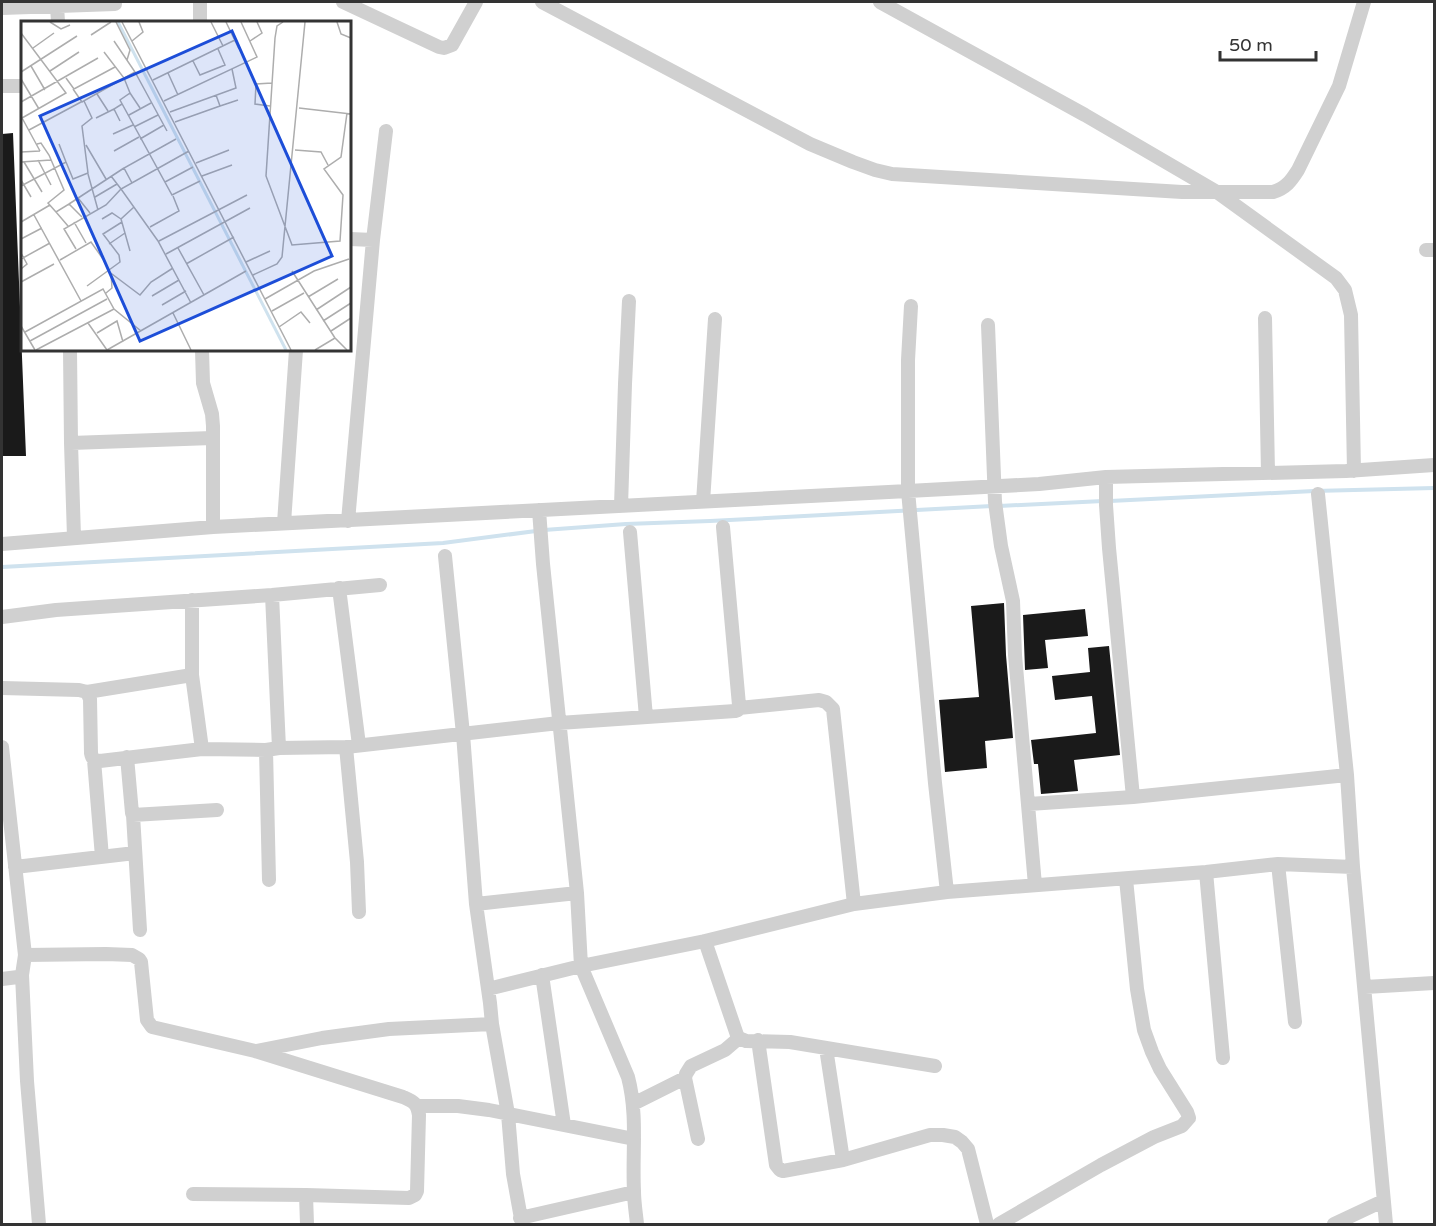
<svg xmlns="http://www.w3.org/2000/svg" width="1436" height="1226" font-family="'Varela Round',sans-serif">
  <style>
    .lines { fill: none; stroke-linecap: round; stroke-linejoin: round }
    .stream { stroke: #cfe2ee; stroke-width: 4 }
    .building { fill: #1a1a1a }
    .minor { stroke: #d0d0d0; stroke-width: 14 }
    .inset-river { fill: none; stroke: #cfe2ee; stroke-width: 3 }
    .inset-road { fill: none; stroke: #adadad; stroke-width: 1.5 }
    .view { fill: #1d4ed8; fill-opacity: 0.15; stroke: #1d4ed8; stroke-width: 3 }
    .inset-edge { fill: none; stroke: #333; stroke-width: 3 }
  </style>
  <rect width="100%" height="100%" fill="#fff"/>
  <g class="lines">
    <path class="stream" d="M1110 501 1314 491 1434 488
      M999 506 1103 501
      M544 530 626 524 710 521 992 506
      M2 567 443 543 536 531"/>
  </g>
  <path class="building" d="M13 133 26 456H2V134Z
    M1004 603 1006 655 1013 738 985 741 987 768 945 772 939 700 979 697 971 606Z
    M1085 609 1088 636 1045 640 1048 668 1025 670 1023 615Z
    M1109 646 1120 755 1074 760 1078 791 1041 794 1038 764H1034L1031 740 1096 733 1092 696 1055 700 1052 676 1090 672 1088 648Z"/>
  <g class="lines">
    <path class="minor" d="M200 2V22
      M343 2 439 47 444 48 452 45 476 2
      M542 2 810 144 853 162 875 170 892 174 1182 192H1273C1286 188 1291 181 1298 170L1339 86 1364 2
      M880 2 1085 115 1217 192 1336 278 1345 290 1351 315 1354 471
      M57 6 58 22
      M2 8 115 4
      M2 86H22
      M350 239 373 240 386 131
      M1426 250H1434
      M911 306 908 360V491L935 783 947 892
      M1265 318 1268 473
      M988 325 995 502 1001 546 1013 601 1015 655 1035 885
      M70 350 71 443 74 537
      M202 350 203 383 212 414 213 426V527
      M71 443 212 438
      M1106 477V505L1109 548 1133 797
      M1318 494 1347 775 1353 867 1386 1224
      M703 502 715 319
      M621 506 625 384 629 301
      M539 510 543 564 577 893 581 966 705 941 854 904 947 892 1206 872 1278 864 1353 867
      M348 521 373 240
      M284 523 296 350
      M630 532 646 717
      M2 544 213 527 908 491 1039 484 1106 477 1346 471 1434 465
      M445 556 463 734 476 904 577 893
      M339 588 359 745
      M272 595 279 748
      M192 600V675L202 749
      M2 617 56 610 272 595 380 585
      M2 688 79 690 87 692 90 699 91 753C92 759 94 760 100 761L202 749 266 750 279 748 346 747 559 723 735 711 738 710 739 705 723 527
      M87 692 192 675
      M739 708 819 700 826 702 833 709 854 904
      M2 747 25 955 22 975 18 977 2 979
      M346 747 357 862 359 912
      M266 750 269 880
      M127 757 132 813 133 815 217 810
      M94 760 102 857
      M1029 804 1133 797 1347 775
      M133 815 140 930
      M1278 864 1295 1022
      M15 867 135 853
      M1206 872 1223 1058
      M476 904 490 1003 492 1024 508 1114 513 1174 522 1224
      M705 941 737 1035 739 1038 746 1041 790 1042 935 1066
      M25 955 106 954 132 955 139 959 141 962 147 1020 152 1027 255 1051 403 1097C414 1102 417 1103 419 1115L417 1191 415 1195 409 1198 306 1195 307 1224
      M22 975 27 1081 39 1224
      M542 975 564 1125
      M1365 987 1434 983
      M488 989 581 966 628 1077C638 1115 632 1153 634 1191 634 1202 636 1214 637 1224
      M758 1040 776 1165 780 1170 783 1171 843 1160 930 1135H943L955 1137 962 1142 968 1149 987 1224
      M826 1048 843 1160
      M256 1051 322 1038 389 1029 492 1024
      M633 1104 685 1078
      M417 1106H458L489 1110 634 1139
      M698 1139 685 1078 686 1074 691 1066 725 1050 739 1038
      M193 1194 306 1195
      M520 1218 634 1192
      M999 1224 1101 1165 1154 1137 1182 1126 1189 1118 1187 1112 1160 1069 1152 1052 1144 1030 1137 989 1126 879
      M1334 1224 1383 1201"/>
  </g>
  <g transform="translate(21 21)">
    <rect width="330" height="330" fill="#fff"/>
    <path class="inset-river" d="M97 1 265 329"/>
    <path class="inset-road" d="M29 1 40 8 49 4M95 1 109 29 106 39M101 1 270 329M190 1 202 25M205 1 218 28M262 1 256 5 254 17 245 155 271 224 319 220 322 174 303 148 320 136 326 92M316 1 320 13 330 17M0 12 45 72 1 97M70 14 90 1M111 20 122 11 118 1M229 20 241 12 236 1M12 27 33 12M83 31 103 57 109 72 99 79 151 174 179 160M172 40 179 54 204 44 197 28M10 45 24 69M29 50 58 31M0 51 56 15M114 51 146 110M147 52 157 74M45 57 53 68 94 46M0 58 18 88M132 59 214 19M52 68 61 81 114 51 93 20M109 72 119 87M76 73 87 90M195 74 199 85 217 79M143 80 236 36 220 1M0 81 77 37M249 85 234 83 235 63 251 62M278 87 330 93M149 91 215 67 211 48M108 94 130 82M0 95 19 130M75 97 93 88M99 100 93 88 101 83M154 101 199 85M113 106 137 94M8 109 60 81M92 113 112 104M119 118 143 104M16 123 20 122 28 134 43 169 27 182 35 191 48 183 61 196M38 123 45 141M65 124 85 158M274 129 300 131 307 144M93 130 118 116M168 130 100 168 137 220 170 282M0 131 19 130M17 139 30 164M0 141 30 139M3 141 21 171M175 142 208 129M67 153 77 189M181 155 211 144M0 159 10 176M144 161 172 146M111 162 103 147 155 118M0 165 45 141 52 158 67 152 61 105 71 97 63 80M74 176 96 163M57 177 69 192M48 183 103 147M35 191 47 205M13 194 60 280M81 198 91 192 100 198M0 201 29 184M53 201 65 222M129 206 158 190 152 175M0 218 21 207M138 220 226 174M88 223 104 212M157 227 183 274M55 228 43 208 85 184 100 168 90 155M109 230 100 198 113 186M0 232 6 243 0 248M145 233 229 187M0 238 29 222M39 239 70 221 82 238M225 241 249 230M165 243 213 216M87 250 119 274 130 261 152 247M271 250 314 317M232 254 256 243 261 236 284 1M0 261 33 243M66 265 99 241 98 234 82 213 101 201M85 272 91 267 90 252M131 275 158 259M287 276 317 258M244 278 293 250 328 238M141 284 165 270M295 289 330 266M251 290 283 272M152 292 170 329M302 300 330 282M67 302 86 329M0 305 14 329M258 306 280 291 289 302M310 310 330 297M4 311 82 268 93 288 120 310M76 312 96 300 102 321M9 320 86 278M15 329 93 288M86 329 225 250M294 329 314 317 326 329"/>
    <path class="view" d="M211 10 311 235 119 320 19 95Z"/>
    <rect width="330" height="330" class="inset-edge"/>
  </g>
  <rect width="1436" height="1226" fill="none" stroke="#333333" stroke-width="6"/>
  <path d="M1220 51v9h96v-9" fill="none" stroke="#333333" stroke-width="3"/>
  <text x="1229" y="51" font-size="18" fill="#333333" stroke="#ffffff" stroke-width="4.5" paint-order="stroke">50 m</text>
</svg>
